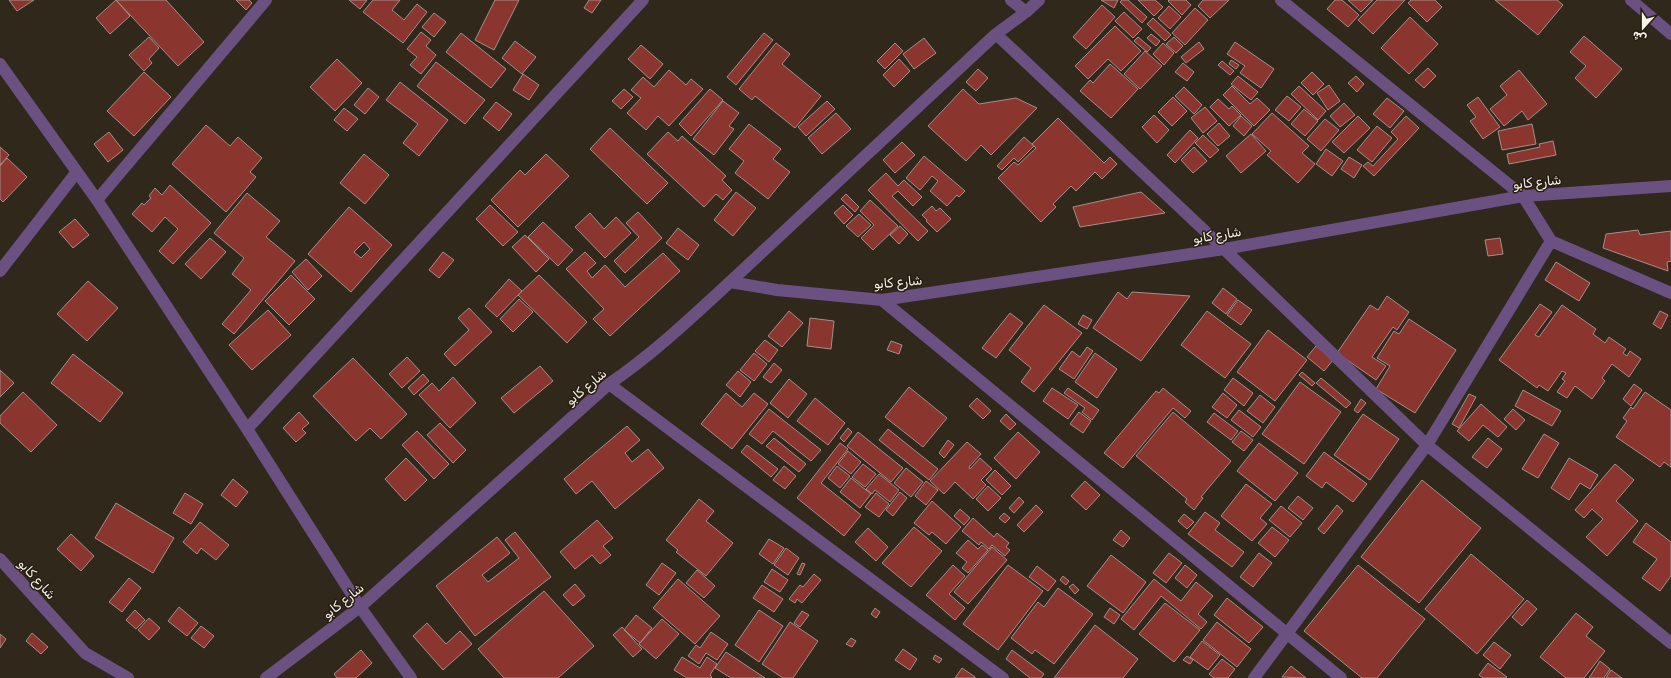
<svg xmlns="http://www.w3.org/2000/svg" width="1671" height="678" font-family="Rubik,Vazirmatn,sans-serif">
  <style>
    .building { fill: #8a352d; stroke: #a48f8c; fill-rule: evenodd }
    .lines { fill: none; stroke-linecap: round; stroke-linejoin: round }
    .minor { stroke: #6a5181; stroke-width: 12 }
    .labels { text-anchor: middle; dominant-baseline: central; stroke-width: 3; stroke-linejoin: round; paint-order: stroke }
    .street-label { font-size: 13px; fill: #f8f3ea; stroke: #261e11 }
  </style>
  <rect width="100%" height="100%" fill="#30281b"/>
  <path class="building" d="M9 0H34L17 11Z
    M116 0 130 16 110 34 96 18Z
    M116 0H166L204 42 178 66Z
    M236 0H249L252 3 246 10Z
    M349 0H367L360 9Z
    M373 0H400L392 10 404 20 417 4 427 12 403 43 363 12Z
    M495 0H519L494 50 475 40Z
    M589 0H601L592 13 584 8Z
    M1101 0H1118L1114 8Z
    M1122 0H1128L1147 17 1142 23 1120 2Z
    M1138 0H1155L1163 7 1154 16Z
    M1169 0H1186L1191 5 1182 15 1168 1Z
    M1203 0H1229L1210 18 1198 6Z
    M1335 0H1342L1359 15 1348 27 1327 9Z
    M1348 0H1373L1361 12Z
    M1377 0H1405L1373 34 1358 20Z
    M1411 0H1435L1442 7 1427 22 1408 3Z
    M1495 0H1557L1563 5 1538 35Z
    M1102 5 1115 17 1086 49 1073 37Z
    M1169 6 1181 17 1170 29 1158 18Z
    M1195 8 1208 20 1185 45 1172 33Z
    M1124 12 1142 29 1133 38 1115 21Z
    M434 13 446 22 434 37 422 27Z
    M1410 17 1438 44 1409 74 1381 48Z
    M1153 18 1171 35 1165 41 1147 24Z
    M1115 26 1141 51 1121 71 1108 59 1088 79 1075 66Z
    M421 32 431 40 426 46 436 55 421 74 410 65 417 57 407 49Z
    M461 33 506 69 491 88 446 52Z
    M764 33 773 40 736 85 727 77Z
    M1151 34 1160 41 1156 46 1147 38Z
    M1584 36 1622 69 1596 98 1575 78 1586 66 1570 52Z
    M149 37 159 48 149 59 152 63 144 71 129 55Z
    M1138 37 1151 48 1147 52 1134 41Z
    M1174 37 1183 46 1176 53 1166 44Z
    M924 38 936 53 914 69 903 54Z
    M515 41 536 57 522 74 502 58Z
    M1199 42 1204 49 1186 63 1181 57Z
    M1235 42 1274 69 1261 88 1240 73 1245 66 1227 54Z
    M776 43 790 54 782 64 821 96 795 128 755 96 752 100 739 89Z
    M895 43 903 51 885 69 877 61Z
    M1163 43 1174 53 1164 65 1153 54Z
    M641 45 663 64 650 79 628 59Z
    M1145 51 1162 66 1140 89 1124 74Z
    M337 59 362 83 335 111 310 87Z
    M899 59 910 71 894 87 883 75Z
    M1231 60 1239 65 1236 69 1229 64Z
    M1222 61 1234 71 1230 75 1218 65Z
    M436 62 485 100 465 124 417 86Z
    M1183 63 1194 72 1187 81 1175 72Z
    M1110 64 1138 89 1111 118 1080 91 1090 80 1093 83Z
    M1428 68 1436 76 1424 88 1415 80Z
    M978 69 988 78 976 91 966 82Z
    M669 70 686 85 691 79 703 89 669 126 658 116 646 130 627 113 641 98 631 90 643 77 654 87Z
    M1519 70 1547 104 1528 120 1522 111 1504 126 1490 109 1507 95 1500 86Z
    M144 72 171 97 134 136 107 111Z
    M1312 72 1324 84 1313 95 1301 83Z
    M523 74 539 85 529 100 513 90Z
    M1238 76 1258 92 1251 100 1231 84Z
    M1356 76 1364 84 1357 92 1348 83Z
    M400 82 448 120 419 156 403 143 418 124 386 100Z
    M1329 85 1340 101 1328 110 1317 93Z
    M1232 86 1250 104 1257 98 1270 110 1254 126 1223 95Z
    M1299 86 1326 111 1318 120 1291 94Z
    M1184 87 1202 105 1194 114 1175 96Z
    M368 88 379 97 365 114 354 105Z
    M624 89 633 97 621 109 612 101Z
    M710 89 723 100 691 136 679 124Z
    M963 89 979 104 1016 98 1037 108 991 155 981 145 966 161 928 126Z
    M1287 96 1301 107 1289 121 1275 110Z
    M1173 97 1187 111 1172 126 1158 112Z
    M1478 97 1500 127 1483 139 1470 121 1476 117 1467 105Z
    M1387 98 1404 111 1390 128 1373 114Z
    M1218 99 1229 109 1232 106 1241 115 1229 126 1210 107Z
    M723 101 739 113 729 126 734 129 714 155 693 139Z
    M827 101 835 109 806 136 798 127Z
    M496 102 512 114 499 131 483 118Z
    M1344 103 1355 115 1340 127 1330 116Z
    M1205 107 1217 121 1203 133 1191 118Z
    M344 108 358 119 347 131 334 120Z
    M1304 109 1318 121 1305 136 1291 124Z
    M836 113 851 129 822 154 808 138Z
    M1272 113 1309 146 1302 153 1315 164 1298 183 1267 155 1271 151 1252 134Z
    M1154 115 1169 130 1157 143 1142 127Z
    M1241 116 1252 126 1244 136 1233 126Z
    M1358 116 1370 128 1344 153 1332 142Z
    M1406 116 1419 128 1374 176 1363 166 1368 162 1373 166 1398 139 1391 132Z
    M1058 118 1104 163 1110 157 1117 164 1102 179 1095 172 1076 191 1071 186 1053 204 1056 207 1041 222 998 178 1014 162 1018 165 1036 148 1032 144Z
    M1325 119 1339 130 1321 151 1307 139Z
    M1219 123 1230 136 1218 146 1207 134Z
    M749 124 781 149 773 159 790 172 768 199 735 173 744 161 729 149Z
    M1532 124 1536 144 1502 150 1498 131Z
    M206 125 230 146 238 137 262 158 250 172 256 177 226 212 172 164Z
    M1377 126 1392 138 1372 162 1357 150Z
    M610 128 668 183 647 204 590 149Z
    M1190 130 1198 138 1175 163 1167 155Z
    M109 132 123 150 108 162 94 144Z
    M668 132 678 141 682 136 726 176 722 180 732 190 723 200 716 194 704 207 647 154Z
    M1251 134 1266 151 1241 173 1226 156Z
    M1203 135 1219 150 1210 158 1195 143Z
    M1024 137 1034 146 1018 162 1014 158 1002 170 997 166Z
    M1553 141 1556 155 1509 164 1507 154 1540 147 1539 144Z
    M902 142 915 155 895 173 883 160Z
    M0 147 9 155 0 165Z
    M1194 147 1207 161 1193 173 1181 160Z
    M1326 149 1343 161 1332 176 1316 164Z
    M364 154 389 175 365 204 340 183Z
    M546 154 569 176 518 227 491 200 520 170 525 175Z
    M924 156 965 191 959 197 957 195 947 206 930 191 938 181 932 176 920 190 906 178Z
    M1349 157 1362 165 1354 178 1341 169Z
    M7 158 27 177 3 202 0 199V166Z
    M886 173 898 186 904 180 922 197 913 206 898 191 892 196 928 231 918 241 868 190Z
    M170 185 211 223 173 264 159 251 178 229 165 217 152 232 132 214 142 203 144 205 151 198 149 196 155 188 162 195Z
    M736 192 756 208 733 236 714 220Z
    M1141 192 1165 213 1080 227 1073 207Z
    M247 193 280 221 266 237 295 261 234 334 222 324 251 290 232 274 244 258 214 233Z
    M846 194 859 207 855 212 841 199Z
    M870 200 898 226 873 250 861 238 874 225 860 211Z
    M490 205 518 232 503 246 476 219Z
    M843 205 853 215 844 224 834 213Z
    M932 206 936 211 940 208 951 219 937 232 926 221 927 220 922 215Z
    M349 207 392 245 351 292 308 254ZM364 242 370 249 361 258 354 252Z
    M638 212 662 238 625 273 614 261 639 237 626 223Z
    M590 213 604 229 616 217 631 233 605 258 575 227Z
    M859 214 871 225 858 237 846 226Z
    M75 219 89 235 73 248 59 232Z
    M543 222 573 250 558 266 528 237Z
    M900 226 908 234 899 244 890 235Z
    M678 228 699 245 688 260 666 243Z
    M1638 230 1640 235 1671 231V261L1667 262 1668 271 1603 248 1606 234Z
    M525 235 549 259 536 272 512 247Z
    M210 238 226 252 201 279 185 264Z
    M1500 238 1503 254 1488 256 1485 240Z
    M443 252 454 260 439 278 429 270Z
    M585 252 596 263 587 271 592 278 605 265 625 287 663 253 680 271 610 336 593 319 604 309 566 269Z
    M306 259 322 276 308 290 292 272Z
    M1556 262 1590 283 1579 301 1545 280Z
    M291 275 315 299 289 325 265 301Z
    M539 275 587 322 567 343 518 295Z
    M509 279 522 291 497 317 485 306Z
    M88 281 118 308 87 341 57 314Z
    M1223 288 1237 299 1226 314 1212 303Z
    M1118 292 1127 299 1132 292 1190 296 1141 361 1093 328Z
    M1387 296 1409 312 1397 330 1393 327 1372 357 1386 366 1376 380 1337 353 1370 305 1378 310Z
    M519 299 533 312 513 332 500 319Z
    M1238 300 1252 310 1241 325 1227 315Z
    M1540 304 1552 312 1535 335 1539 337 1562 305 1596 329 1593 334 1605 343 1609 337 1626 349 1623 353 1627 356 1630 351 1641 359 1629 377 1612 364 1602 378 1605 381 1592 399 1575 386 1567 398 1557 392 1565 381 1562 379 1566 373 1562 371 1548 391 1539 385 1537 388 1499 360Z
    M1044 305 1082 333 1034 392 1021 382 1031 368 1009 350Z
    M469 308 492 332 455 366 444 354 469 330 458 318Z
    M268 310 291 335 252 370 229 345Z
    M789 311 803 323 782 347 768 336Z
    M1207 311 1251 344 1225 378 1181 345Z
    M1660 311 1668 315 1661 329 1653 324Z
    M1010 313 1023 323 996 358 982 348Z
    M1083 315 1092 320 1087 329 1078 324Z
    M810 318 834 321 831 349 807 346Z
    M1409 319 1456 350 1415 413 1376 389 1390 366 1377 358 1394 331 1399 334Z
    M1268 330 1307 360 1275 401 1237 372Z
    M765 340 778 350 769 362 755 351Z
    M891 341 902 345 899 354 887 350Z
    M1316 346 1333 360 1324 371 1307 357Z
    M1087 347 1093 351 1074 379 1059 369 1072 351 1080 357Z
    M754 353 767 364 754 381 740 370Z
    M1095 353 1117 369 1097 398 1075 382Z
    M73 354 123 393 100 422 51 383Z
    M407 357 420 371 402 388 389 374Z
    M353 358 407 414 381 439 370 428 356 441 313 396Z
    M774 363 782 370 771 383 763 377Z
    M540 366 553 381 514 413 501 398Z
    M0 370 14 383 0 397Z
    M738 371 751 382 740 397 726 385Z
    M1302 372 1315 383 1312 386 1299 375Z
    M423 374 429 381 414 395 408 388Z
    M453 377 476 403 450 428 419 395 432 383 439 391Z
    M1233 378 1253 393 1244 406 1224 390Z
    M1321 378 1351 403 1346 408 1316 383Z
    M789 379 807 394 788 418 770 403Z
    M1300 382 1341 412 1304 464 1262 434Z
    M1634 384 1642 390 1631 406 1623 399Z
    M909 387 947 418 923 447 885 417Z
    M1052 388 1078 405 1068 419 1043 401Z
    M1068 388 1099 410 1092 420 1082 412 1085 408 1064 393Z
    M1163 388 1191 411 1185 418 1173 408 1123 468 1104 453 1156 391 1159 393Z
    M1523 390 1561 411 1552 426 1515 406Z
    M23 392 57 425 31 452 0 423V416Z
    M1645 392 1671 410V467L1664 462 1660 467 1616 437 1627 421 1623 418 1631 407 1633 409Z
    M726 393 742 407 754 393 768 404 732 449 701 424Z
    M1223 393 1237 405 1227 418 1212 407Z
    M1469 394 1476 397 1459 428 1452 424Z
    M1260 395 1275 407 1263 423 1247 411Z
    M815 398 845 423 828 445 797 421Z
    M977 398 991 411 983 419 969 406Z
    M1361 399 1366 403 1358 413 1354 410Z
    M1481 404 1507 427 1498 437 1483 425 1469 441 1457 431Z
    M769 409 821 450 811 461 773 431 762 444 749 434Z
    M1513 409 1525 420 1516 430 1504 419Z
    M1239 410 1261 427 1253 437 1231 420Z
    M299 412 309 423 302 429 306 433 296 442 283 428Z
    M1079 412 1091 421 1083 433 1070 424Z
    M1173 412 1231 461 1201 497 1203 498 1194 510 1185 502 1187 499 1136 456Z
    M1214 413 1238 431 1231 440 1207 422Z
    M1006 414 1016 424 1010 430 1000 421Z
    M1363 414 1399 439 1370 480 1334 455Z
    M440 423 466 450 453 463 427 435Z
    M627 426 640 440 625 453 632 462 648 449 664 468 615 509 592 481 576 494 564 479Z
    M848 428 852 432 844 442 840 438Z
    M888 429 938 469 929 480 879 440Z
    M417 431 449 464 434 479 402 445Z
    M1241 431 1253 440 1244 451 1232 442Z
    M858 432 903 468 891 482 847 446Z
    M1018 432 1040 452 1016 479 994 458Z
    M1544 434 1559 443 1538 478 1522 469Z
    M774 438 806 464 799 472 766 446Z
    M1488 438 1502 449 1487 468 1472 457Z
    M948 440 954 445 944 458 939 453Z
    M967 442 981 454 969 467 970 469 980 458 992 469 981 480 986 485 973 499 955 482 944 494 930 481Z
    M840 443 848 449 821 483 861 515 844 536 797 498Z
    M1259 443 1298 473 1275 501 1237 471Z
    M747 445 778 469 771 477 741 452Z
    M848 451 861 462 851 474 838 464Z
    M1324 452 1367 484 1353 502 1326 482 1322 488 1306 476Z
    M406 458 427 480 405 501 385 479Z
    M1569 458 1598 475 1590 489 1580 483 1569 500 1551 488Z
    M863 464 876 474 865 487 852 477Z
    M1615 464 1634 480 1616 501 1638 521 1607 556 1586 537 1603 519 1592 509 1584 518 1575 510Z
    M784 466 796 476 785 489 773 480Z
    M837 466 850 476 840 488 828 478Z
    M906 468 923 482 911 497 894 483Z
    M995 470 1011 486 1002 495 986 480Z
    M879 474 899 490 890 502 875 490 872 494 866 489Z
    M851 478 871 494 860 508 840 492Z
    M233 479 248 492 236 507 221 495Z
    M1422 480 1481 528 1419 603 1361 557Z
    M926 481 938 490 926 505 915 496Z
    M1085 481 1100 495 1086 510 1071 496Z
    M1246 484 1272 504 1260 518 1267 524 1252 541 1221 516Z
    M988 486 1001 498 988 511 976 499Z
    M900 492 907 498 893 516 886 510Z
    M185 493 203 504 191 524 173 513Z
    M876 493 889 504 879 517 865 507Z
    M1298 496 1313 508 1303 520 1288 508Z
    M1019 497 1024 502 1014 513 1009 508Z
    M699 499 714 511 706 521 733 543 706 576 676 552 678 550 666 540Z
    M932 501 961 527 946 544 932 532 929 535 914 523Z
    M116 503 174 538 153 573 95 538Z
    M1036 505 1043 512 1024 532 1017 525Z
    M1337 505 1343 511 1324 534 1318 529Z
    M1281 506 1302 523 1290 537 1269 520Z
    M960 509 970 518 964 525 954 516Z
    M1205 512 1220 523 1215 530 1244 552 1232 567 1188 534Z
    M1004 513 1010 518 1005 523 999 518Z
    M1184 514 1194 522 1187 529 1178 521Z
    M973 518 994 537 997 533 1009 543 1006 547 1010 550 1005 556 992 545 989 549 981 542 979 545 962 531Z
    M597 520 613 538 603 546 611 555 600 564 592 555 575 569 560 552Z
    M200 522 229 545 216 560 201 548 197 554 183 542Z
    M1646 523 1671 542V576L1660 591 1642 578 1657 559 1633 542Z
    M914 527 942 551 911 587 882 563Z
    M1272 527 1289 540 1275 557 1258 543Z
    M868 528 888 547 876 561 855 542Z
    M1121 530 1130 538 1123 547 1113 540Z
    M515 532 551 577 475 636 436 586 497 537 510 553 482 575 488 582 519 558 505 540Z
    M71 534 94 556 81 571 57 549Z
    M769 539 784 548 773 564 759 554Z
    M968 540 978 549 982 545 988 550 968 573 962 568 967 562 956 553Z
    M992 547 1007 560 968 604 954 592Z
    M786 548 799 558 788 575 774 565Z
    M1169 553 1182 563 1166 583 1153 573Z
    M1259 553 1272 563 1253 587 1240 577Z
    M1471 554 1524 599 1477 654 1425 609Z
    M1111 555 1146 582 1123 613 1087 586Z
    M662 563 676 573 659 595 646 585Z
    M802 563 805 564 800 575 797 574Z
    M953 565 965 576 949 594 965 608 955 620 926 595Z
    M1008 565 1043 591 998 650 963 624Z
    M1185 565 1197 575 1187 588 1175 578Z
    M1358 565 1425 619 1377 678H1362L1304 631Z
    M1037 566 1056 581 1048 591 1029 577Z
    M772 569 788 580 780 592 764 582Z
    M697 570 715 586 704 598 686 583Z
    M814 574 821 580 802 603 797 599 795 603 789 599 800 585 803 587Z
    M1063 576 1069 581 1066 585 1060 580Z
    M129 578 141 588 122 612 109 602Z
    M678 579 720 616 695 644 653 608Z
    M1154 579 1181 601 1196 582 1213 596 1198 614 1207 622 1201 629 1161 596 1134 630 1121 619Z
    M575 584 585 596 573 606 563 595Z
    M1073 584 1079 590 1075 594 1069 587Z
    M762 585 783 599 774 612 753 598Z
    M1058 588 1093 614 1054 664 1035 650 1032 654 1011 638 1038 602 1044 607Z
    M544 591 594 646 558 678H504L478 649Z
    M1227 598 1263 627 1249 643 1214 615Z
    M1527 600 1537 609 1522 626 1512 617Z
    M1165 603 1200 630 1174 662 1139 634Z
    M179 607 198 623 187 636 168 621Z
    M875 608 880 612 876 618 871 614Z
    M1110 608 1120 615 1114 624 1104 617Z
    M135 610 145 620 136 629 126 620Z
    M759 610 783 626 759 662 735 645Z
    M802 611 809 615 800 627 794 623Z
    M1576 613 1593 627 1586 636 1605 651 1584 678H1566L1540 657Z
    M636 615 652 628 640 643 624 630Z
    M149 618 160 628 149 640 138 630Z
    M662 619 679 634 656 659 639 644Z
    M790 622 818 641 793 678H783L762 664Z
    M1217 622 1251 649 1237 667 1203 640Z
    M427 623 446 644 460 631 472 644 443 670 413 636Z
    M1095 625 1138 659 1123 678H1054Z
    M201 626 214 636 204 648 191 638Z
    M622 627 642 649 633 657 613 635Z
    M711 632 728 644 717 660 706 653 699 664 688 656 696 645 700 648Z
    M32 633 48 647 41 654 26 641Z
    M0 634 6 639 0 648Z
    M851 638 856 641 852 647 846 644Z
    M1202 641 1220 655 1208 670 1190 657Z
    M1494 642 1511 655 1500 669 1483 655Z
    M903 649 917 659 910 670 895 660Z
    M361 650 372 663 356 678H337L334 674Z
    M1012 650 1044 674 1041 678H1030L1006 659Z
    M726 652 765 678H731L715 668Z
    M935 655 942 659 939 663 933 659Z
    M1187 656 1193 660 1190 664 1183 660Z
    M682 657 700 668 707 657 717 664 710 675 712 677 711 678H687L674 670Z
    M1222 659 1235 669 1228 678H1214L1209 674Z
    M1600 661 1610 669 1604 678H1589Z
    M1488 663 1507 677 1506 678H1483L1479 675Z
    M1291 666 1306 678 1282 677Z
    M962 668 975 677V678H955Z
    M1611 670 1622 678H1606Z"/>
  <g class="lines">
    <path class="minor" d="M1011 0 1026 12
      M1281 0 1523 196 1551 241 1671 293
      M1631 0 1671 34
      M996 34 1224 249 1427 445 1671 643
      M0 64 97 200 247 429 360 607 411 678
      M97 200 266 0
      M0 271 76 173
      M730 282 996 34 1026 12 1039 0
      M882 300 1341 678
      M609 384 1003 678
      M247 429 643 0
      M0 559 85 653 128 678
      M266 678 360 607 609 384C653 354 691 318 730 282L777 290 882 300 1224 249 1523 196 1671 186
      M1254 678 1427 445 1551 241"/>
  </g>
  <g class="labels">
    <g class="street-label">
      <text transform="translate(1537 182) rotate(-6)">شارع كابو</text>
      <text transform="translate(1217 235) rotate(-9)">شارع كابو</text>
      <text transform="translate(898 282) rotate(-5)">شارع كابو</text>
      <text transform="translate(586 387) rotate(-40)">شارع كابو</text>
      <text transform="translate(37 579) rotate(48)">شارع كابو</text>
      <text transform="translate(343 601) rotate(-39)">شارع كابو</text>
    </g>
  </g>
  <g transform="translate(1643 28) rotate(201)" stroke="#261e11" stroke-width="3" paint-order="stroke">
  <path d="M0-3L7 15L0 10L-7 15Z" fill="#f8f3ea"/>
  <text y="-6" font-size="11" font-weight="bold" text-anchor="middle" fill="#f8f3ea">ش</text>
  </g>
</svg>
